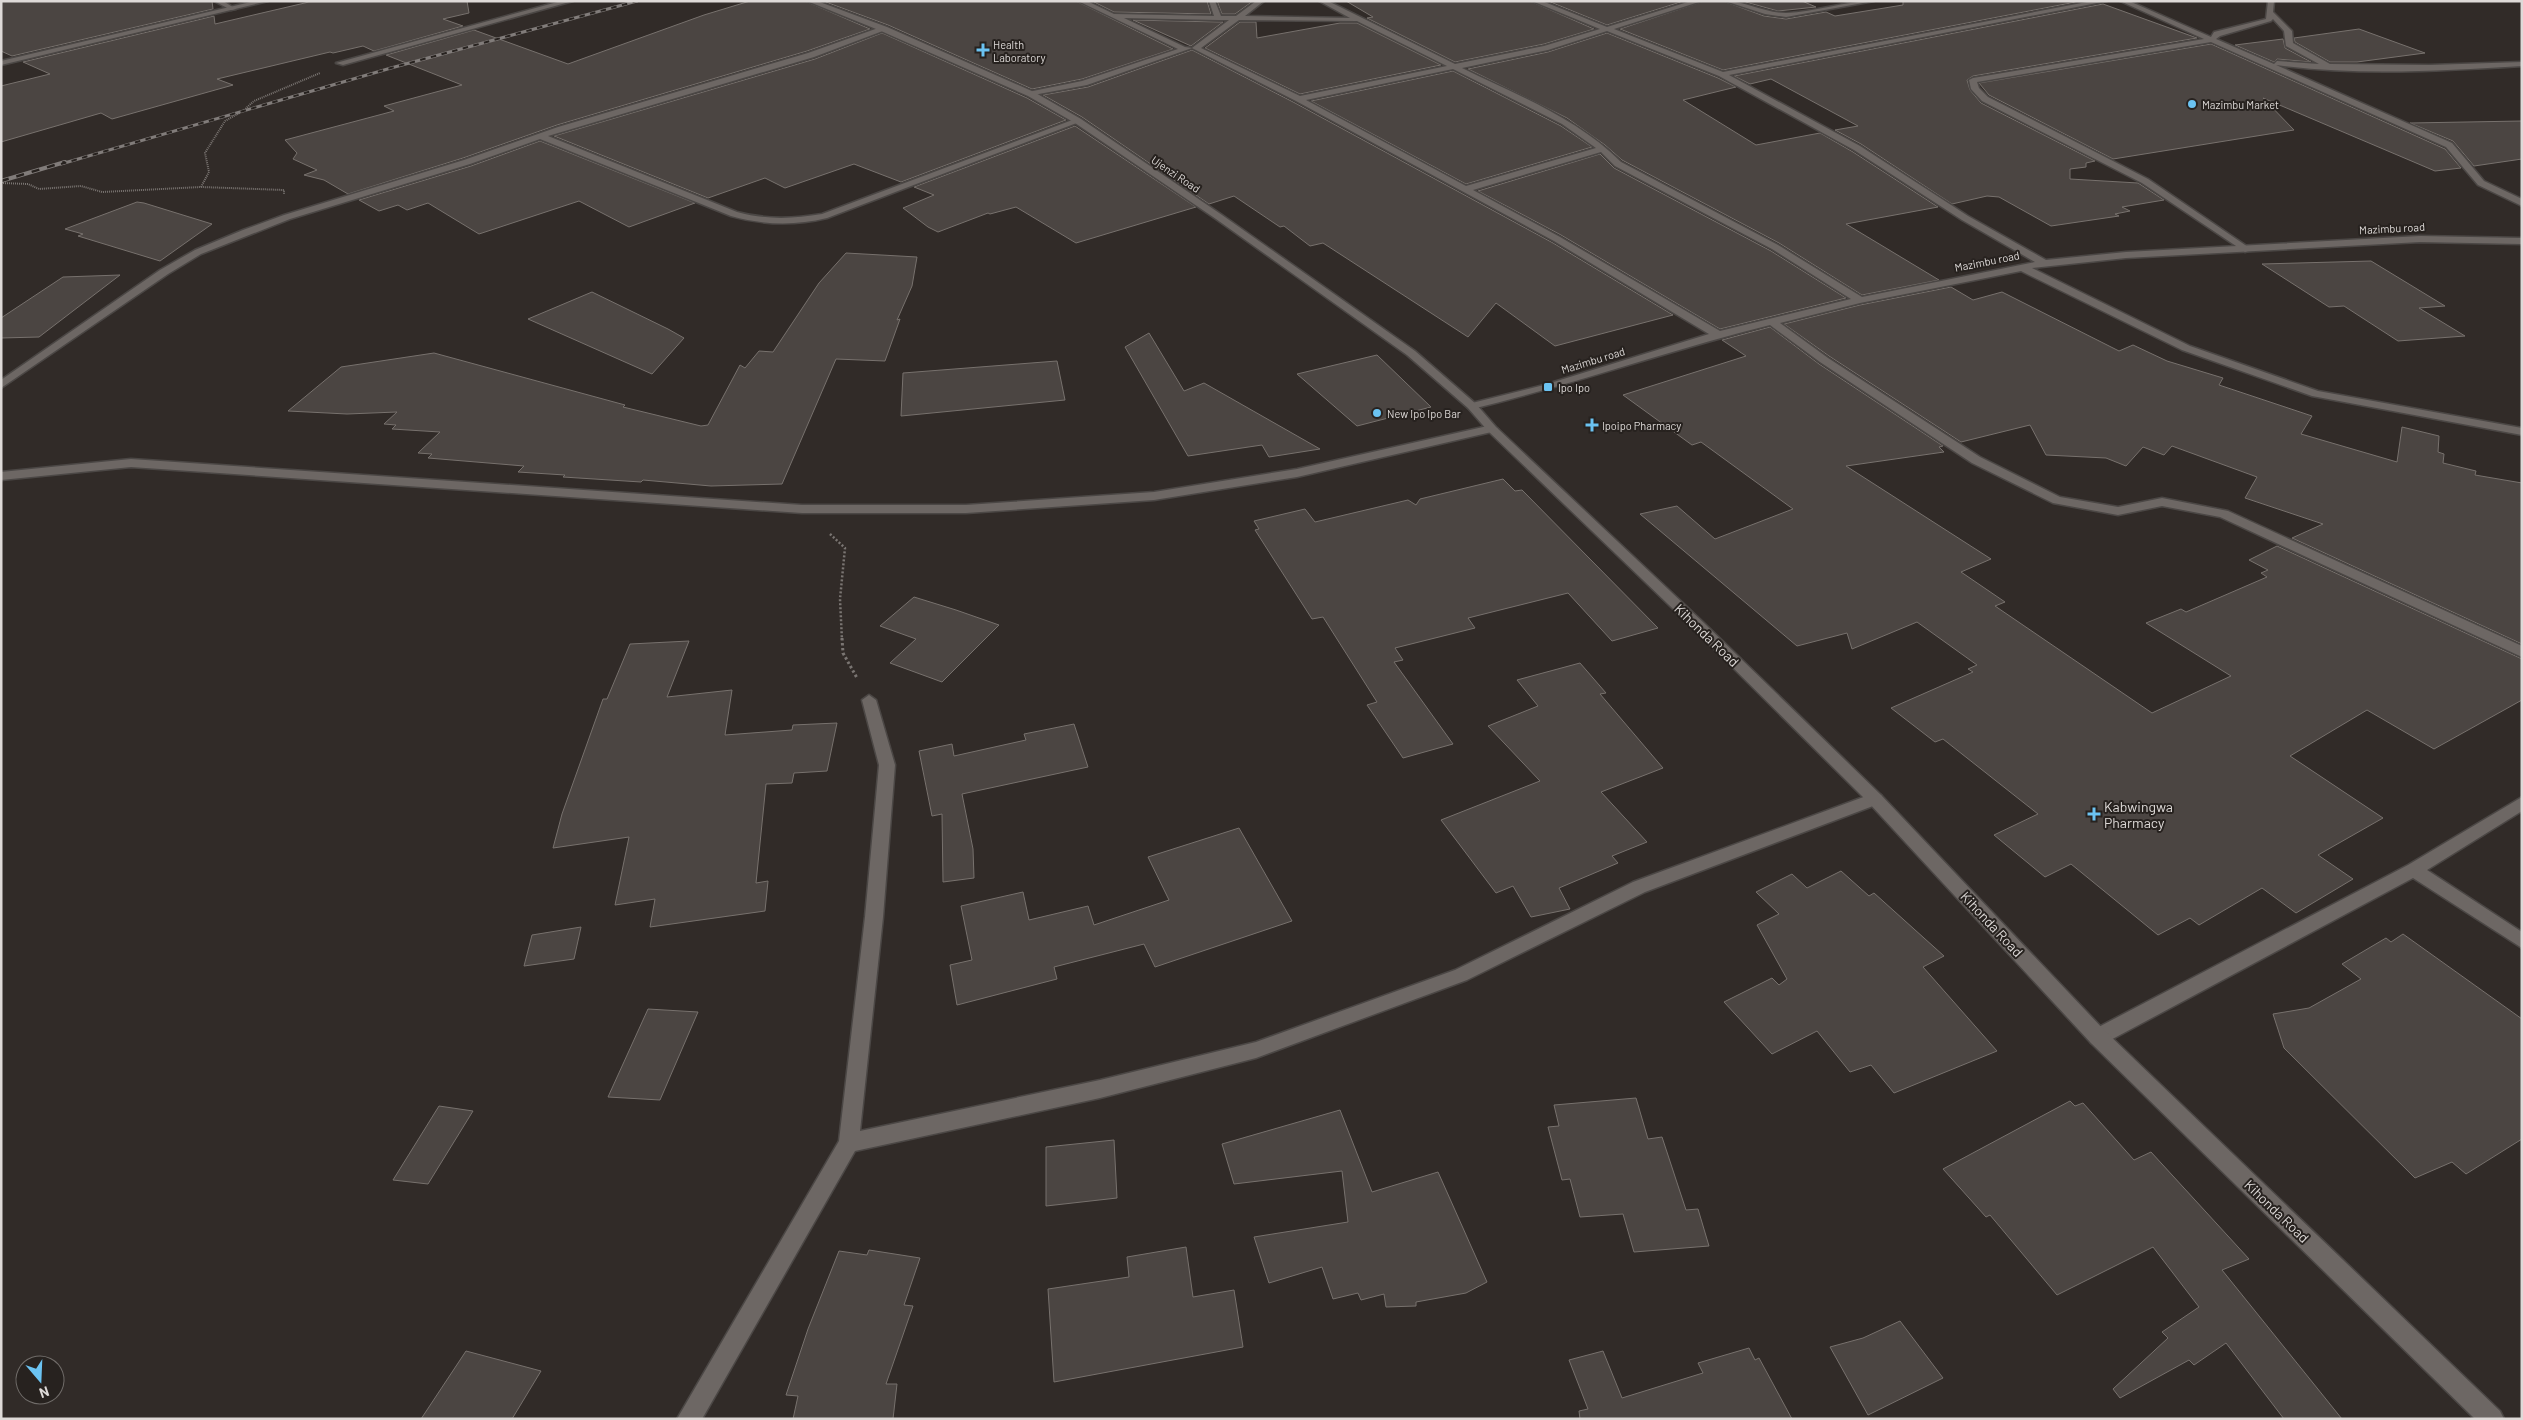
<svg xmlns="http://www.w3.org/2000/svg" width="2523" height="1420" font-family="Barlow,sans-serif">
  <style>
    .building { fill: #4b4542; stroke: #77716d }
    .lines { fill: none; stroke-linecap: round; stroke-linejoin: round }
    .service-casing { stroke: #4b4745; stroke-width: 3 }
    .minor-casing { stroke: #4b4745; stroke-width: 3 }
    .tertiary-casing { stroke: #4b4745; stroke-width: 3 }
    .path-far2 { stroke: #7a7572; stroke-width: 2; stroke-dasharray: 1 1; stroke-linecap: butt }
    .path-far1 { stroke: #7a7572; stroke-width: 2.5; stroke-dasharray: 2 2; stroke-linecap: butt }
    .path { stroke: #7a7572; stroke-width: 3; stroke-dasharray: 2.5 2.5; stroke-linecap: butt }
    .service { fill: #6d6764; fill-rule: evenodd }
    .minor { fill: #6d6764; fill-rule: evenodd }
    .tertiary { fill: #6d6764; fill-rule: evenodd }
    .rail-far1-casing { stroke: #817c7a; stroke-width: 3 }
    .rail-casing { stroke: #817c7a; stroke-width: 4 }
    .rail-far1 { stroke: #27221f; stroke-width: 2; stroke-dasharray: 5.5; stroke-linecap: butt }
    .rail { stroke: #27221f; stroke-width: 2.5; stroke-dasharray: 8; stroke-linecap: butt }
    .poi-dot { fill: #6bc3f2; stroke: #27221f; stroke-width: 2 }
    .labels { text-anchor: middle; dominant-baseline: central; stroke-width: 4; stroke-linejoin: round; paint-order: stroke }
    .far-poi-label { font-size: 11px; fill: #dedad8; stroke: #27221f; text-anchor: start }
    .far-street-label { font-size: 11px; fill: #dedad8; stroke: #27221f }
    .street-label { font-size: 14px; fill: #dedad8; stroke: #27221f }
    .poi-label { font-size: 14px; fill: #dedad8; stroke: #27221f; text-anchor: start }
  </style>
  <rect width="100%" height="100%" fill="#312b28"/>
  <path class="building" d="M1 1H212L213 9 12 56 1 51Z
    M467 1 469 13 443 19 463 26 374 51 363 46 333 53 330 52 217 79 233 85 112 119 101 113 1 142V86L50 74 23 62 214 16 215 24 309 2Z
    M750 1H805L870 29 807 51 557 125 463 158 348 194 324 180 304 175 317 170 293 159 297 153 285 140 394 111 384 106 462 85 386 55 474 30 568 64 704 15Z
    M823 1H1076L1173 49 1082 79 1032 89 888 25Z
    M1092 1H1207L1211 14 1114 12Z
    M1217 1H1253L1235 14H1222Z
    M1346 1H1530L1594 29 1544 44 1455 62 1367 18 1373 17Z
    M1548 1H1684L1607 25Z
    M1704 1H1723L1764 16 1786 19 1826 12 1835 16 1903 5V1H2081L1723 70 1620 29Z
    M1742 1H1802L1816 7 1778 11Z
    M2103 4 2197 38 1973 76 1967 80 1970 90 1981 103 2095 161 2086 163V167L2070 169V179L2138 183 2164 200 2122 207 2130 211 2115 214 2119 216 2051 226 1999 197 1987 196 1952 204 1861 144 1835 130 1858 126 1771 79 1750 84 1734 76Z
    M1133 20 1218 22H1223L1191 46Z
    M1240 22H1256L1257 38 1340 23H1357L1441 65 1300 94 1205 48Z
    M2359 29 2425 53 2357 62H2330L2295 42 2294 38Z
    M882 33 1027 98 1066 120 901 182 854 164 785 188 765 178 708 198 554 136 815 59Z
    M1607 33 1718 78 1736 87 1683 100 1756 145 1820 133 1853 152 1938 207 1846 224 1939 280 1862 295 1779 243 1622 160 1605 145 1567 118 1468 69 1548 52Z
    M2283 39 2285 48 2311 62 2277 59 2274 62 2235 45Z
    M2211 44 2445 149 2461 168 2435 171 2263 98 2294 130 2113 159 1989 95 1979 83Z
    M1192 50 1295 103 1553 243 1673 315 1555 346 1496 303 1468 337 1323 243 1310 246 1284 226 1280 227 1234 196 1209 204 1082 117 1043 95 1088 87Z
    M1453 71 1561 126 1592 147 1466 184 1311 101Z
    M2522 121V159L2474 166 2453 141 2410 123Z
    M1075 126 1196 207 1076 243 1016 207 990 214 988 213 938 232 928 227 903 208 934 195 914 187Z
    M540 141 695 203 629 227 579 201 479 234 428 203 407 210 398 205 379 211 359 200 471 166Z
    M1600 154 1614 168 1771 251 1846 298 1720 329 1561 235 1478 191Z
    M137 202 144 203 212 224 160 261 78 236 83 234 65 229Z
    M846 253 917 257 912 286 897 320 900 319 885 361 836 359 782 484 711 486 643 480 641 482 563 477 565 475 518 472 524 466 428 458 432 454 418 453 440 432 392 429 396 425 384 424 397 412 347 414 288 411 341 367 434 353 625 405 623 407 701 426 708 425 740 365 745 368 759 351 773 352 819 283Z
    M2371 261 2445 306 2419 308 2465 336 2398 341 2344 306 2329 307 2262 264Z
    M120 275 39 337 1 338V318L63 277Z
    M1951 287 1973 300 2002 292 2119 351 2133 345 2167 361 2223 378 2219 385 2312 416 2301 434 2397 462 2402 427 2439 436 2438 452 2444 454 2443 463 2476 471 2475 475 2522 483V644L2292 538 2323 524 2245 498 2257 477 2172 446 2164 455 2143 447 2126 466 2106 458 2046 455 2030 425 1961 442 1829 356 1784 324 1860 305Z
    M592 292 668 329 684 338 652 374 528 319Z
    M1770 327 1819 364 1943 446 1939 447 1944 452 1846 466 1991 559 1961 572 2005 602 1995 606 2152 713 2231 676 2146 623 2181 609 2186 612 2267 577 2261 573 2268 570 2249 560 2277 546 2522 659V700L2434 749 2367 710 2290 756 2383 818 2318 855 2353 879 2296 913 2262 888 2199 925 2190 918 2158 935 2071 864 2045 877 1994 835 2038 814 1943 739 1935 742 1891 708 1973 672 1968 669 1977 665 1917 622 1852 649 1847 633 1797 646 1640 514 1677 506 1715 539 1793 509 1701 442 1692 445 1623 395 1746 356 1722 340Z
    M1149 333 1184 391 1204 383 1320 449 1269 457 1262 445 1188 456 1125 347Z
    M1377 355 1431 407 1357 426 1297 374Z
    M1057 361 1065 400 901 416 903 373Z
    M1503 479 1515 491 1522 490 1658 628 1612 641 1568 593 1468 618 1475 628 1395 648 1403 660 1394 662 1453 744 1403 758 1367 705 1377 702 1323 617 1312 619 1255 530 1259 529 1254 521 1305 509 1315 522 1408 500 1416 505 1420 499Z
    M914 597 956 610 999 625 942 682 890 663 916 639 880 626Z
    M689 641 667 697 732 690 725 735 792 730 793 725 837 723 827 771 794 773 792 783 766 784 756 883 768 881 765 911 650 927 655 899 615 905 629 837 553 848 562 814 603 699H607L630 644Z
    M1580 663 1606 693 1600 694 1663 768 1601 792 1647 842 1612 856 1618 863 1559 888 1570 909 1531 917 1513 886 1496 893 1441 820 1540 781 1488 726 1538 706 1517 680Z
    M1074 724 1088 767 962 794 973 849 974 878 943 882 942 814 932 816 919 751 952 744 954 756 1026 740 1024 734Z
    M1239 828 1292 921 1155 967 1144 944 1054 967 1057 979 957 1005 950 965 972 960 961 906 1023 892 1029 920 1088 906 1094 925 1169 900 1148 857Z
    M1841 871 1869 896 1874 893 1944 956 1923 967 1997 1051 1894 1093 1871 1065 1850 1072 1817 1031 1772 1054 1724 1002 1772 978 1779 985 1787 979 1757 925 1779 914 1756 892 1792 874 1807 888Z
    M581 927 574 959 524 966 532 935Z
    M2403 934 2522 1019V1139L2466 1174 2452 1162 2415 1178 2284 1048 2273 1014 2309 1008 2361 979 2342 964 2386 938 2391 942Z
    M648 1009 698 1012 660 1100 608 1097Z
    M1636 1098 1648 1139 1662 1137 1686 1210 1698 1209 1709 1246 1634 1252 1623 1214 1580 1217 1570 1179 1562 1180 1548 1127 1559 1126 1554 1105Z
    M2070 1101 2075 1106 2083 1103 2134 1160 2151 1152 2249 1259 2222 1270 2342 1419H2284L2226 1343 2194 1365 2189 1360 2120 1398 2113 1389 2168 1338 2162 1332 2199 1307 2153 1247 2057 1295 1990 1215 1986 1217 1943 1169Z
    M439 1106 473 1111 428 1184 393 1180Z
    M1340 1110 1372 1192 1438 1172 1487 1282 1466 1293 1416 1302V1306L1386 1307 1384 1294 1361 1300 1358 1293 1333 1299 1322 1267 1269 1283 1254 1237 1348 1222 1342 1171 1234 1184 1222 1144Z
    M1114 1140 1117 1198 1046 1206V1147Z
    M1186 1247 1193 1297 1234 1290 1243 1347 1054 1382 1048 1289 1129 1277 1127 1257Z
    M869 1250 920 1258 904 1305 913 1306 886 1384H897L893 1419H793L798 1396 786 1395 808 1329 839 1251 867 1255Z
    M1900 1321 1943 1378 1868 1415 1830 1347 1863 1338Z
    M1749 1348 1755 1360 1759 1358 1792 1419H1580L1579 1411 1588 1409 1569 1360 1603 1351 1622 1398 1703 1373 1698 1363Z
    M466 1351 541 1371 512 1419H421Z"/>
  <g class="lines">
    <defs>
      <path id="service" d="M214 1H223L236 9 231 10Z
        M2120 1H2129L2211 37 2214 32 2266 19 2268 1H2274L2273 12 2292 31 2293 43 2330 64 2430 65 2522 62V66C2441 71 2356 76 2276 65L2452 143 2484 181 2522 199V206L2478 185 2446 147 2211 42 1977 82 1979 88 1988 97 2148 179 2248 247V251L2245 252 2142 183 1982 101 1971 89 1969 80 1973 78 2204 39ZM2273 19 2284 31 2286 46 2319 64 2277 61 2274 64 2216 39 2220 36 2271 21Z"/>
      <path id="minor" d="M255 1H268L1 65V61Z
        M561 1H573L343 65 336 63Z
        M1078 1H1087L1114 14 1214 16 1209 1H1215L1221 16H1236L1256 1H1264L1245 16 1350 18 1319 1H1328L1455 64 1544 46 1600 29 1532 1H1542L1607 27 1691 1H1702L1614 29 1723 72 2092 1H2107L1729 75 1860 146 1968 216 2046 260 2126 252 2420 236 2522 238V244L2420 242 2126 258 2032 268 2190 346 2318 391 2522 428V435L2312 396 2182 350 2021 271 1860 303 1780 323 1828 358 1980 457 2060 497 2118 507 2162 498 2228 511 2522 646V657L2220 517 2162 506 2118 515 2053 503 1972 463 1820 362 1770 325C1670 350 1572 385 1472 409L1468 408V404L1544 385 1709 334 1554 241 1296 101 1192 48 1087 85 1028 96V92L1082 81 1178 49ZM1124 18 1218 20H1229L1192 48 1185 47ZM1239 20 1357 21 1447 66 1300 96 1201 48ZM1607 31 1719 76 1854 150 1962 220 2035 262 1862 297 1778 245 1621 162C1577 118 1517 95 1462 68L1548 50ZM1453 69 1562 124 1596 148 1466 186 1306 100ZM1601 152 1615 166 1772 249 1851 299 1720 331 1560 237 1473 190Z
        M1725 1C1746 1 1764 13 1786 13 1815 12 1844 1 1874 1L1786 17 1765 14Z
        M881 27 888 29 814 57 548 136 737 212C766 220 793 219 822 214L1075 119 1082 121 827 218C794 226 763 225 731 216L540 139 470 164 290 219 201 254 168 274 1 388V380L160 270 195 250 243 230 284 215 464 160 558 127 808 53Z
        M1492 425 1498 429 1496 431 1297 477 1154 500 966 513H802L131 467 1 480V472L131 459 802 505H966L1154 492 1297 469Z
        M869 695 876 700 895 765 883 917 860 1131 1100 1080 1256 1042 1455 970 1633 882 1869 795H1881L1883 799 1881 803 1645 892 1467 980 1256 1058 1100 1098 855 1151 702 1419H677L839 1141 865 917 879 765 862 700Z
        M2522 797V811L2427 870 2522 932V948L2413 878 2105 1043 2098 1045 2091 1043 2089 1037 2091 1031 2408 865Z"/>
      <path id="tertiary" d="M807 1H817L887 27 1034 92 1081 119 1222 215 1415 351 1476 404 1496 427 1704 623 1881 795 2105 1031 2500 1411 2504 1419H2475L2091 1043 1869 803 1694 629 1488 431 1468 408 1407 355 1216 219 1075 123 1028 96 881 31Z"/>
    </defs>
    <use href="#service" class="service-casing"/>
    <use href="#minor" class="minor-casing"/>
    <use href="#tertiary" class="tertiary-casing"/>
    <path class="path-far2" d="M1 183 28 184 39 189 81 186 102 192 201 187 284 190V194
      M201 187 209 172 205 153 225 121 243 111 254 101 320 73"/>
    <path class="path-far1" d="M830 534 845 548 840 599 842 640"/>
    <path class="path" d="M842 638 843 653 857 678"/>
    <use href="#service" class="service"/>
    <use href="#minor" class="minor"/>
    <use href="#tertiary" class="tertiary"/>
    <defs>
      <path id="rail-far1" d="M61 164 391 68 637 1"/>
      <path id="rail" d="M1 181 65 162"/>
    </defs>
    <use href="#rail-far1" class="rail-far1-casing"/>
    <use href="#rail" class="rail-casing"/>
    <use href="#rail-far1" class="rail-far1"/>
    <use href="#rail" class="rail"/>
  </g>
  <g class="poi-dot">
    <path d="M980.5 42.5h5v5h5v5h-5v5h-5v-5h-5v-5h5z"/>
    <circle cx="2192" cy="104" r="5"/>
    <rect x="1543" y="382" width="10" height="10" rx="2.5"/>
    <circle cx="1377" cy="413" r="5"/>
    <path d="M1589.5 417.5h5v5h5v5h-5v5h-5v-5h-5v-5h5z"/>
    <path d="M2091.5 806.5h5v5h5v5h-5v5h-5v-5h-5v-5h5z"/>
  </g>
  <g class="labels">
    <g class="far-poi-label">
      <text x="993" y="44">Health<tspan x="993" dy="13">Laboratory</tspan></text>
      <text x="2202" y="104">Mazimbu Market</text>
      <text x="1558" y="387">Ipo Ipo</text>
      <text x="1387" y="413">New Ipo Ipo Bar</text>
      <text x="1602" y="425">Ipoipo Pharmacy</text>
    </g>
    <g class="far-street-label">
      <text transform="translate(1176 174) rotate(34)">Ujenzi Road</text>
      <text transform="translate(2392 228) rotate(-3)">Mazimbu road</text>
      <text transform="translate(1987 261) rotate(-11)">Mazimbu road</text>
      <text transform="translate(1593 360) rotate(-17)">Mazimbu road</text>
    </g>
    <g class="street-label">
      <text transform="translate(1707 635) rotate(44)">Kihonda Road</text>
      <text transform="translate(1992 924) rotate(47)">Kihonda Road</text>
      <text transform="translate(2277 1211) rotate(44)">Kihonda Road</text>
    </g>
    <g class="poi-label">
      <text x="2104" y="806">Kabwingwa<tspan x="2104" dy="16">Pharmacy</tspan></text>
    </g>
  </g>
  <rect width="2523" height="1420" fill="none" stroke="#dedad8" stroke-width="5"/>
  <g transform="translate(40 1380) rotate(161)"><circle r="24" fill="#27221f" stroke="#706c69"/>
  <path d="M0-4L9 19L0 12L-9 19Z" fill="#6bc3f2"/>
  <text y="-8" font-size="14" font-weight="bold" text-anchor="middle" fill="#dedad8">N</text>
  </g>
</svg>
